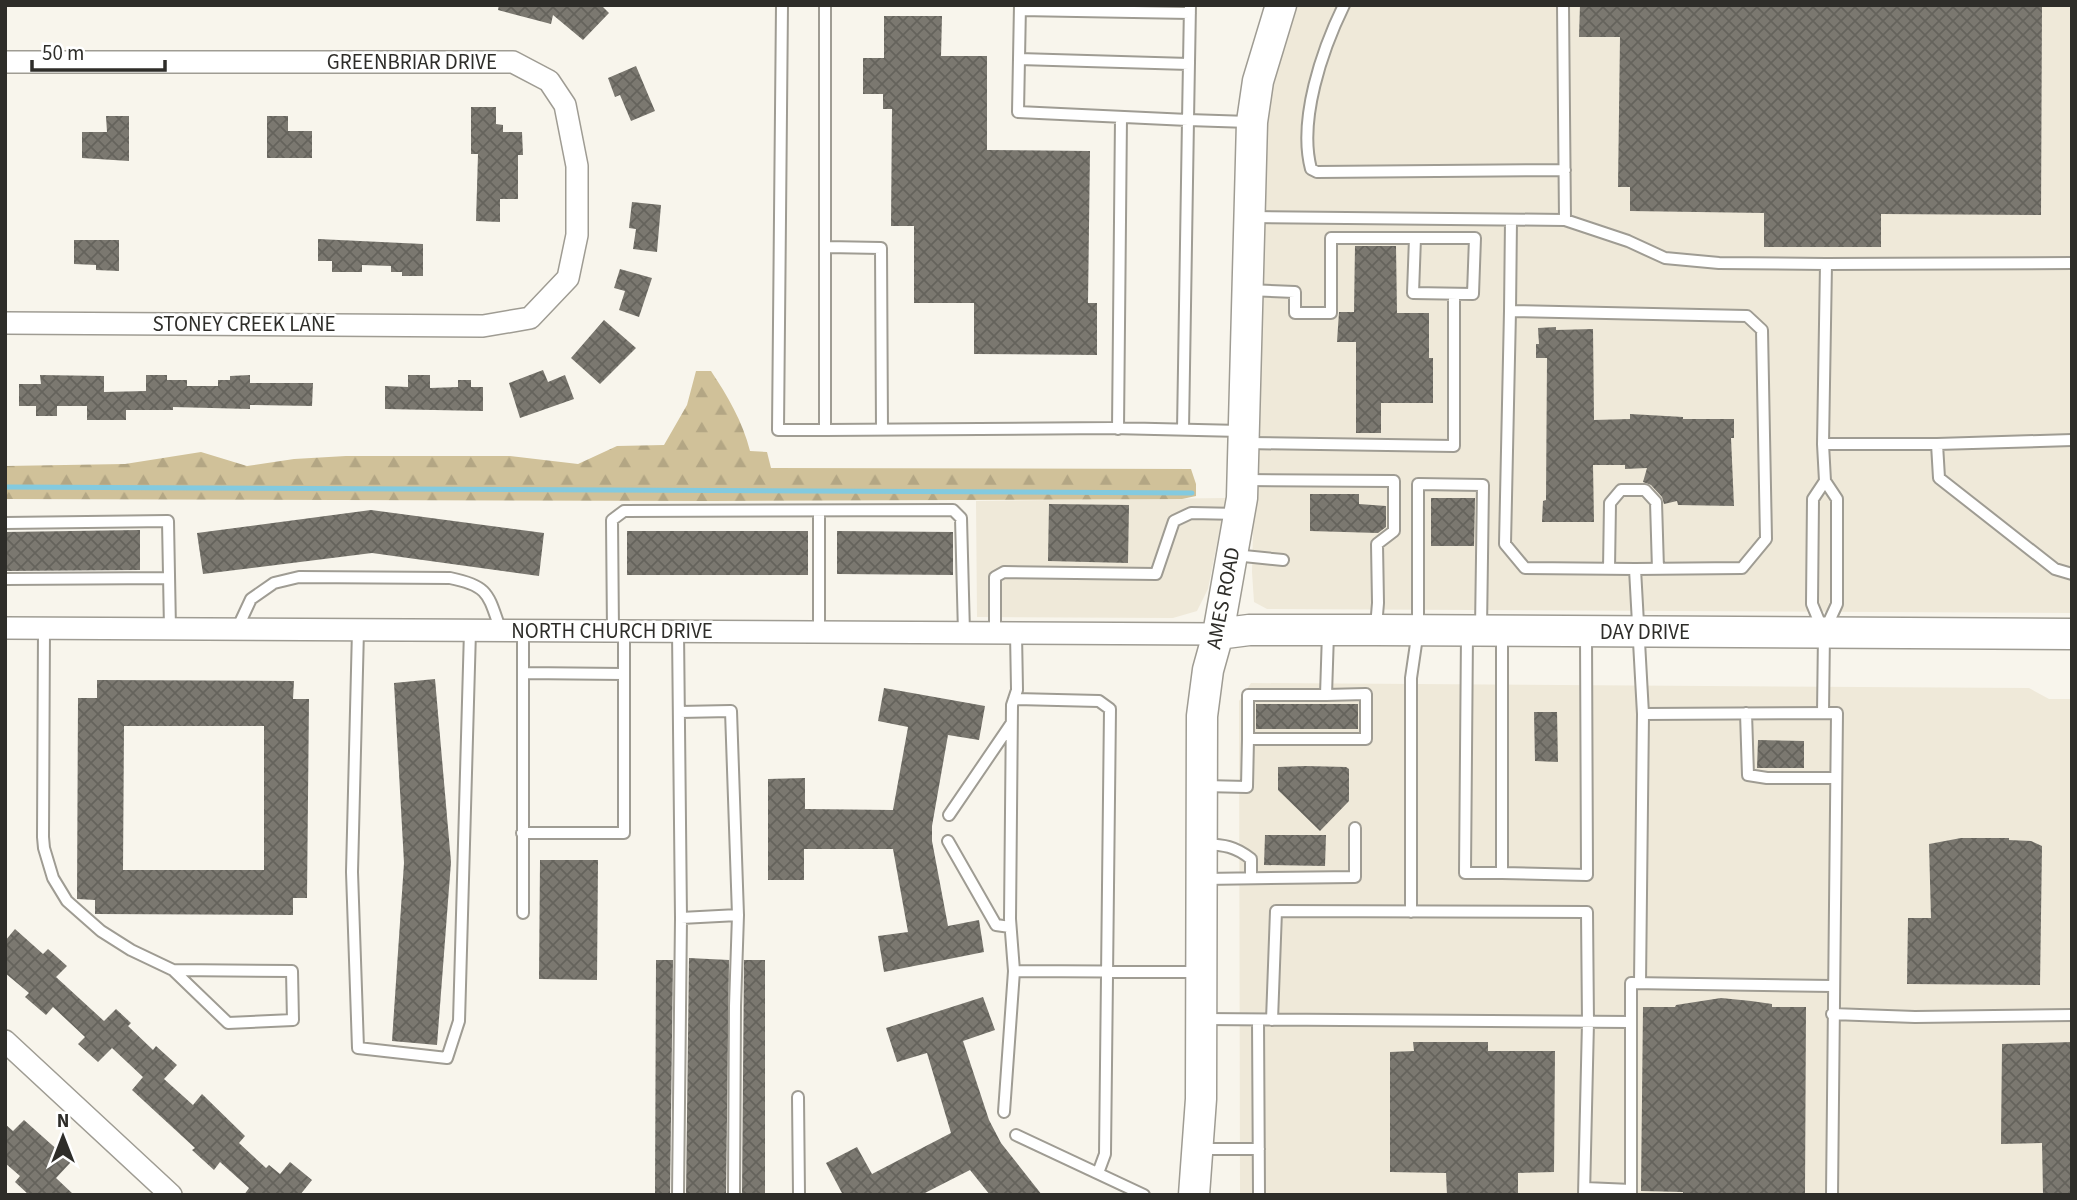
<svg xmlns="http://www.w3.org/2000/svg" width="2077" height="1200" font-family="'Source Sans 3',sans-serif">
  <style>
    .built { fill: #efe9d9 }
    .forest { fill: url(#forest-firs) }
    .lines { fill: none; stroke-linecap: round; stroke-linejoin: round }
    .stream { stroke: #83cadf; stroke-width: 5 }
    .building { fill: url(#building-cross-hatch); fill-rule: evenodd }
    .lane-casing { stroke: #9f9c93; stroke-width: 14 }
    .street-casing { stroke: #9f9c93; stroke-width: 24 }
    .secondary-casing { stroke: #9f9c93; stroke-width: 33 }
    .lane { stroke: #fff; stroke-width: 10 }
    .street { stroke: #fff; stroke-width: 21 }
    .secondary { stroke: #fff; stroke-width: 30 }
    .labels { text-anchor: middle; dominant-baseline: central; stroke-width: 5; stroke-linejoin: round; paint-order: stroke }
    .street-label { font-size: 21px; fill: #2e2d29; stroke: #fff }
  </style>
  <defs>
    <pattern id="forest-firs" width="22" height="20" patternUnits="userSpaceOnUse" patternTransform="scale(1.75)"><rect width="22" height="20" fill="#d0c199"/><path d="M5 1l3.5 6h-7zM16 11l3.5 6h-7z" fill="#b3a684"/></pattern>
    <pattern id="building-cross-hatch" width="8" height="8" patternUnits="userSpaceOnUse" patternTransform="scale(1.75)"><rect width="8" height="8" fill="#7b7870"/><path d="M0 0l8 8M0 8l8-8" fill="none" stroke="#65635c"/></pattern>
  </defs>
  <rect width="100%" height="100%" fill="#f8f5ec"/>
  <path class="built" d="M1291 5H2072V613L1267 609 1254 602 1252 572 1256 408 1267 92Z
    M1226 498 1208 589 1197 611 1173 618 977 617 976 501Z
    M1251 683 2029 688 2049 699H2072V1195H1240L1239 701Z"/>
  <path class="forest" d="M696 371H711C727 395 743 422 750 451L767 452 771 468 1191 469 1196 484V496L1182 499 712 501 5 499V466L125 464 201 452 247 466 294 459 346 456H510L578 464 617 446 664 445 687 405Z"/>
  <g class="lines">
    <path class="stream" d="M5 487 1192 493"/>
  </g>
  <path class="building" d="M499 5H601L609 13 583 40 553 15 551 24 498 10Z
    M1580 5H2042L2041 215 1881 214V247H1764V213L1630 211V187H1618L1620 37H1579Z
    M884 16H942L941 56H987V150L1090 151 1088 303H1097V355L974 354V303H914V226H891L892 109H883V94H863V58H884Z
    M636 66 655 111 631 121 620 95 615 97 608 78Z
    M471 107H496V124L503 125V132H522L523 155H518V199H500V222L476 221 478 154H471Z
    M106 116H129V161L82 158V132H107Z
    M267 116H288V131H312V158H267Z
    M632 202 661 205 657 252 633 249 636 229 629 228Z
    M318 239 423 244V276H402V272H391V266L362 265V272H332V261H318Z
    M74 240H119V271L96 270V265L74 264Z
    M1355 246H1396L1397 313H1429V358H1433V403H1381V433H1356V342H1337L1339 312H1354Z
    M620 269 652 278 639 317 619 310 625 291 614 288Z
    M604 320 636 348 600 384 571 358Z
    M1556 327V330L1593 329 1594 420 1630 419V414L1683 417V419H1734V438H1731L1734 506 1678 505 1677 501 1664 504 1662 497 1651 485 1643 482 1647 468 1625 469V465H1593L1594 522H1542L1543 501 1546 500 1547 358H1536V344H1539L1538 328Z
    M543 370 548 382 565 375 574 399 520 418 509 383Z
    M40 375 104 376V392L146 391V375H167V380H187V386H218V380H230V376L250 375V383H313L312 406 250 405V409L173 407V410H126V420H87V406H57V416H36V406H19V384H41Z
    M408 375H430V388L458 387V380H471V387H483V411L385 409V386L408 387Z
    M1310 494H1359V504L1386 506V527L1378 533 1310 531Z
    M1431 498H1475L1474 546H1431Z
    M1049 504 1129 505 1128 563 1048 561Z
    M371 510 544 533 539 576 372 553 203 574 197 533Z
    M140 530V570L5 571V532Z
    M627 531H808V575H627Z
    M837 531 953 532V575L837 574Z
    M435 679 451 862 437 1045 392 1041 404 863 394 683Z
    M97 680 294 681 293 699H309L307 898H293V915L95 914V900L77 899 78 698H97ZM124 726H264V870H123Z
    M884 688 985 706 979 740 948 735 932 826V841L948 926 979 920 984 952 884 972 878 936 908 932 893 849H804V880H768V779L805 778V809L893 810 908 727 878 721Z
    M1256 704H1358V729H1256Z
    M1534 712H1557L1558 762 1535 761Z
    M1758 740 1804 741V768H1757Z
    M1305 766 1346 767 1349 769V801L1320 831 1278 790V767Z
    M1265 835H1326L1325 866 1264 865Z
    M1961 838H2009V840L2031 841 2042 846 2040 985 1907 984 1908 918H1931L1929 844Z
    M540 860H598L597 980 539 979Z
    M15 929 43 954 48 949 67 966 56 977 104 1021 116 1009 131 1023 128 1026 153 1050 156 1046 177 1065 164 1079 193 1105 202 1094 245 1136 239 1143 266 1168 269 1165 280 1174 290 1162 312 1180 300 1195H244L249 1188 220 1162 214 1170 192 1150 195 1148 132 1090 143 1077 112 1048 98 1062 78 1044 85 1037 53 1007 46 1015 25 997 29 993 5 973V941Z
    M689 958 729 960 726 1195H686Z
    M656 960H673L670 1195H655Z
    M744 960H765V1195H742Z
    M983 997 995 1030 963 1041 989 1120 1001 1143 1042 1195H990L970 1170 921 1195H843L826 1163 857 1147 872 1174 951 1133 927 1053 897 1062 886 1028Z
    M1721 998 1751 1001 1772 1004V1007H1806L1805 1193 1683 1195V1192L1641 1191 1643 1007H1675L1676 1005Z
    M1413 1042H1488V1051H1555L1554 1172 1518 1173V1195H1447L1446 1173 1390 1172V1052L1414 1051Z
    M2072 1042V1195H2043L2042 1143 2001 1144 2002 1044Z
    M24 1120 71 1162 56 1178 74 1195H29L15 1182 20 1176 5 1163V1124L13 1131Z"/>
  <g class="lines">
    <defs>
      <path id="lane" d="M782 5 778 430H825
        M825 5V430L1112 428 1241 431
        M1020 5 1018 112 1188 120 1183 430
        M1190 5 1188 120 1249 122
        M1344 5C1322 50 1298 120 1311 169L1317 172 1565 170
        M1563 5 1565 220
        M1020 10 1190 13
        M1019 59 1189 64
        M1251 217 1565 220 1628 241 1665 258 1719 263 1826 264 1823 444 1825 481 1837 499V604L1826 628
        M827 247 881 248 882 430
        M1826 264 2072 263
        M1248 290 1295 292V313H1331V238H1475L1473 294 1413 293 1415 238
        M1510 311 1511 220
        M1118 429 1121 117
        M1246 443 1454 446V294
        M1823 444H1937L1939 478 2055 569 2072 574
        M1937 444 2072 440
        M1245 480 1394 481V531L1377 544 1378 603 1376 627
        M819 511V632
        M5 523 168 521 170 629
        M1234 555 1283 560
        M1609 569 1610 503 1621 490H1645L1656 502 1658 569
        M1635 569 1525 568 1505 544 1510 311 1747 316 1762 330 1766 539 1742 568 1635 569 1643 714 1640 983
        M5 579 169 578
        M44 628 43 837 44 848 53 878 67 901 101 931 131 950 173 970 292 971 293 1020 228 1023 173 970
        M237 629 251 599 274 583 299 577 450 578C490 586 488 595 501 631
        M358 630 352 872 358 1048 447 1058 459 1021 470 631
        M523 631V913
        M613 631 612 520 624 511 953 510 961 518 964 633
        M678 631 681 918 738 915 731 711 679 712
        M1502 632V873L1587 875 1586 634
        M995 633V577L1004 572 1156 574 1174 521 1191 513 1239 514
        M1467 633 1465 873H1502
        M523 673 624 674
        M1326 695 1366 694V739H1248V695H1326L1328 633
        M1014 699 1099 701 1110 709 1105 1154 1098 1173
        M1746 713 1748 775 1767 778H1836
        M1823 713 1824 633 1812 604 1813 499 1825 481
        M1643 714 1837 713 1832 1195
        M1204 786 1247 787 1248 739
        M949 815 1011 724
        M522 833H624V631
        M948 841 996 925 1010 927
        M1204 844C1224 845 1235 846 1251 859V878
        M1203 879 1355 877V828
        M1411 912V678L1418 630V484L1483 485 1481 629
        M1014 971 1198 972
        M1832 1014 1915 1017 2072 1015
        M1203 1019 1630 1022
        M1258 1020 1259 1195
        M1272 1020 1276 911 1587 912 1588 1022 1584 1195
        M798 1097 799 1195
        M1004 1112 1014 971 1010 919 1012 705 1017 690 1016 633
        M1016 1135 1144 1195
        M1200 1149H1259
        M1585 1188 1631 1190V1195
        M1631 1190V983L1832 986
        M678 1195 681 918
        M734 1195 735 1006 738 915"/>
      <path id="street" d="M5 62H513L549 81 565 105 577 166V235L568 278 530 318 483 326 5 323
        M5 628 1218 634
        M5 1041 171 1195"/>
      <path id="secondary" d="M1218 634 1249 630H1376L2072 634
        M1194 1195 1201 1099 1202 716 1208 670 1218 634 1242 498 1252 122 1258 81 1281 5"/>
    </defs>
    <use href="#lane" class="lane-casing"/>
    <use href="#street" class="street-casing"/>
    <use href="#secondary" class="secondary-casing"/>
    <use href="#lane" class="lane"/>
    <use href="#street" class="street"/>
    <use href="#secondary" class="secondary"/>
  </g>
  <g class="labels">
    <g class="street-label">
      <text x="412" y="62">GREENBRIAR DRIVE</text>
      <text x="244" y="324">STONEY CREEK LANE</text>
      <text transform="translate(1223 598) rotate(-79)">AMES ROAD</text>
      <text x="612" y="631">NORTH CHURCH DRIVE</text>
      <text x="1645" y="632">DAY DRIVE</text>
    </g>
  </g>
  <rect width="2077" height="1200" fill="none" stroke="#2e2d29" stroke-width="14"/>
  <g transform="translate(63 1137)" stroke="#ffffff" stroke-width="5" paint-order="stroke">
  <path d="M0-5L12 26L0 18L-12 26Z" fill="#2e2d29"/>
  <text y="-10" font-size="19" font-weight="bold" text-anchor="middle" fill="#2e2d29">N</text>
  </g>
  <path d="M32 60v10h133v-10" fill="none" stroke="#2e2d29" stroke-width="3.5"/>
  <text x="42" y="60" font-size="21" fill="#2e2d29" stroke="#ffffff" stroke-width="5" paint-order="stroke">50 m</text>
</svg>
